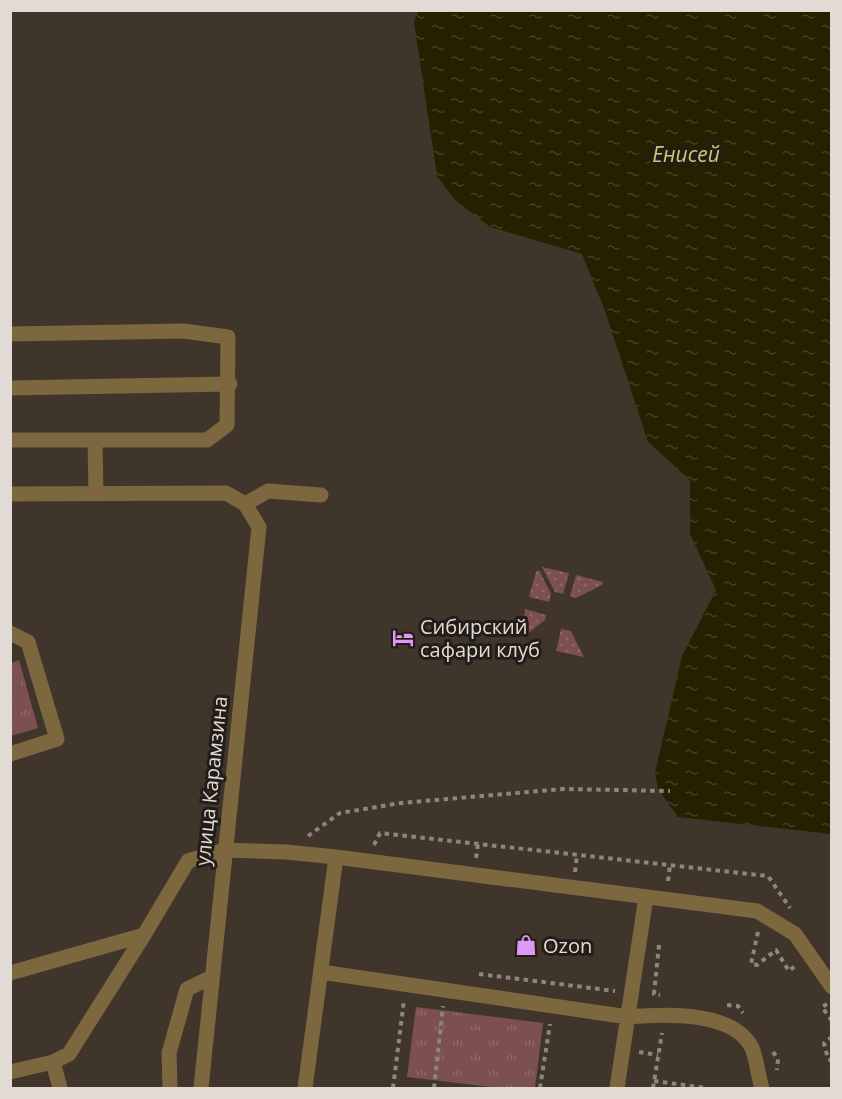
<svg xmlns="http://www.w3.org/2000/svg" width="842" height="1099" font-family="'Open Sans',sans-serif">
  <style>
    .grass { fill: url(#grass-dots) }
    .park { fill: url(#park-tufts) }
    .water { fill: url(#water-ripples) }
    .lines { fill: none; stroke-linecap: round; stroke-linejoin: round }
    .path { stroke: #8e857d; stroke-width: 4; stroke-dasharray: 4.5 4.5; stroke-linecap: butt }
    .minor { stroke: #7d673e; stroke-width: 15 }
    .labels { text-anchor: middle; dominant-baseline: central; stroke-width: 6; stroke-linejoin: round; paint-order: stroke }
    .poi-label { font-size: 20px; fill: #e2dad5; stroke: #221d19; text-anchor: start }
    .street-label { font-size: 20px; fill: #e2dad5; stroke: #221d19 }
    .water-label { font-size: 21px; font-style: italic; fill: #d2c96d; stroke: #221d19 }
  </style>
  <defs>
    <pattern id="grass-dots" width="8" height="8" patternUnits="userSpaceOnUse" patternTransform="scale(1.5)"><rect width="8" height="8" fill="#7c504f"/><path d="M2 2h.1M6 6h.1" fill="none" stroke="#8e6967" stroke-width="1.8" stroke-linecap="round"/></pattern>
    <pattern id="park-tufts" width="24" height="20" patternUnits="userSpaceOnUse" patternTransform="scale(1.5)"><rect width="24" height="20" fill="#7c504f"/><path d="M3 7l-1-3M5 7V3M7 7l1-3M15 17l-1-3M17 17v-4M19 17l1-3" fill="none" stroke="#8e6967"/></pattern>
    <pattern id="water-ripples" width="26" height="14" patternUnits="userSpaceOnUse" patternTransform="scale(1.5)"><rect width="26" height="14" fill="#242100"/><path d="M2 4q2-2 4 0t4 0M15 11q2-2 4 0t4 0" fill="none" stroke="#444124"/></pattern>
  </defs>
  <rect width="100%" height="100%" fill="#40352b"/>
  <path class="grass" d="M542 567 569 573 563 594 555 592Z
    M539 570 551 594 549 602 529 597 536 572Z
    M576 575 603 582 602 585 576 598 570 596Z
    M525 609 546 615 545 620 522 638Z
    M561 629 571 631 584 657 556 651Z"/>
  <path class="park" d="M19 660 38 728 11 736V663Z
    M416 1007 543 1023 535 1088H499L407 1077Z"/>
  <path class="water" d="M418 11H831V834L678 817 658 789 655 773 682 656 716 590 690 534V480L648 442 605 311 582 254 490 227 455 200 437 176 414 22Z"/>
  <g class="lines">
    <path class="path" d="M308 836 340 813 401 803 563 789 670 791
      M374 845 380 833 768 876 790 908
      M476 858 478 844
      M575 872 577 855
      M668 881 670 865
      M758 932 751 964 757 965 776 950 789 971 795 966
      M659 945 654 994 660 995
      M479 974 615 991
      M827 1004 822 1007 832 1021
      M727 1005 738 1006 743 1013
      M832 1037 824 1043 828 1059 832 1061
      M639 1052 658 1055
      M773 1052 778 1059 777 1070
      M654 1081 706 1088
      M393 1088 404 1000
      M434 1088 443 1006
      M540 1088 550 1024
      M653 1088 662 1033"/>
    <path class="minor" d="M10 334 183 331 228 337 227 425 207 440H10
      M10 388 230 384
      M95 440 96 494
      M10 494 226 493 245 504 259 527 201 1088
      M245 504 268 491 321 495
      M10 633 28 642 57 739 10 754
      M321 972 628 1017C663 1014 733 1010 752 1048 757 1060 758 1076 762 1088
      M10 973 144 935 188 861 225 850 286 852 336 857 757 911 795 934 832 987
      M53 1062 69 1054 144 935
      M10 1072 53 1062 60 1088
      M170 1088 169 1053 187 989 212 977
      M305 1088 336 857
      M617 1088 646 897"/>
  </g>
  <defs>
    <symbol id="hotel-bare" viewBox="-9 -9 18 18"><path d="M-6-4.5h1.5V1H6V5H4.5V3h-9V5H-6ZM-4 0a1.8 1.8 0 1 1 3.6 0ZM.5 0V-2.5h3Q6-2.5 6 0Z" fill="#dd99f3" stroke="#221d19" stroke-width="2.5" paint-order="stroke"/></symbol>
    <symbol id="shop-bare" viewBox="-9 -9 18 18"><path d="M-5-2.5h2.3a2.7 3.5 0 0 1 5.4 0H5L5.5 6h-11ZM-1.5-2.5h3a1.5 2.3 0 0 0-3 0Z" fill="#dd99f3" stroke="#221d19" stroke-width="2.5" paint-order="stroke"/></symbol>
  </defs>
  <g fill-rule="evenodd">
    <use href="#hotel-bare" x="388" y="623" width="30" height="30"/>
    <use href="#shop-bare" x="511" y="930" width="30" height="30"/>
  </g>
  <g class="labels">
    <g class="poi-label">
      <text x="420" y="626">Сибирский<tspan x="420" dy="23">сафари клуб</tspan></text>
      <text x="543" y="945">Ozon</text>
    </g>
    <g class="street-label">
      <text transform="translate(211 781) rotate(-84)">улица Карамзина</text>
    </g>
    <g class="water-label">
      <text x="686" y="154">Енисей</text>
    </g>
  </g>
  <rect width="842" height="1099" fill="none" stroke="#e2dad5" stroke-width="24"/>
</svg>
